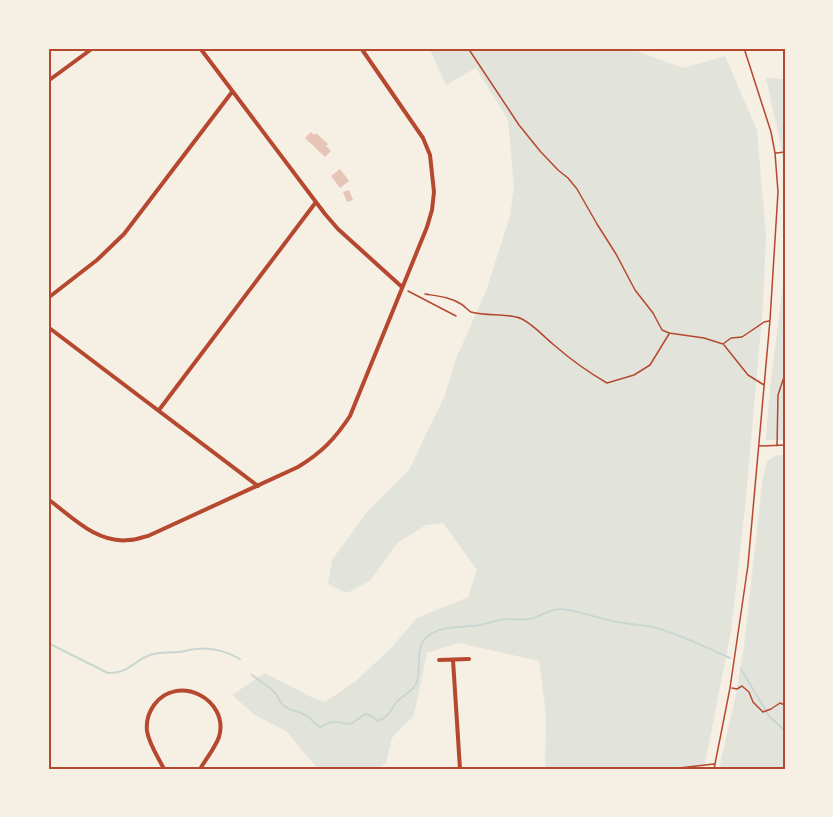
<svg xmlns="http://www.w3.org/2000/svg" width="833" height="817" font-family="'Noto Sans',sans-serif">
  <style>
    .green { fill: #e2e4dc }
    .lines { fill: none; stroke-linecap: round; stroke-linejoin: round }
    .stream { stroke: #c9d6d2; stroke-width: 2 }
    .building { fill: #e6c5b7 }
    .path { stroke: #b5482f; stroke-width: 1.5 }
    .minor { stroke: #b5482f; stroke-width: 4 }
    .neatline { fill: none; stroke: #b5482f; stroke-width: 2 }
  </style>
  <rect width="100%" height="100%" fill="#f6efe4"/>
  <path class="green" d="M429 48H604L640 52 683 68 725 56 757 130 766 236 763 305 745 508 731 631 704 769H545L546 713 539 661 459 643 427 653 414 715 392 738 386 763 378 769H318L286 731 255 715 232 695 265 673 311 697 325 702 357 680 391 648 417 618 468 597 477 570 443 523 426 525 397 543 370 581 347 593 328 584 332 560 366 513 409 470 445 395 455 361 486 291 510 216 514 187 508 120 476 68 446 85Z
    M766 78 785 79V171L779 137Z
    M785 260V440H766C769 380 780 320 785 260Z
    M777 455H785V769H719L735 699 744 646 763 477 767 461Z"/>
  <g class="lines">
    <path class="stream" d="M48 643 108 673C130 673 133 661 150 655 159 652 168 653 178 652 184 652 190 649 196 649 212 647 226 651 240 659
      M741 669 769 716 785 731
      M252 675C259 681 269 686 275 693 279 696 279 702 283 705 289 711 298 710 305 715 311 718 315 724 320 727 337 718 335 723 351 724L365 714 372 716 377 721C387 719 390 711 396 703 401 696 411 693 416 684 422 671 415 652 424 640 437 624 462 628 480 625 489 623 497 620 506 619 514 619 522 620 529 619 540 617 548 610 559 609 572 609 595 617 608 620 623 624 639 624 653 627 680 634 705 647 730 658"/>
  </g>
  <path class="building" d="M311 132 314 135 316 133 328 144 326 146 331 151 325 157 305 138Z
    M340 169 349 181 340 188 331 176Z
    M349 190 353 200 347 202 343 192Z"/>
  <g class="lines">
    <path class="path" d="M468 48 519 125 540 151 558 170 568 178 577 189 597 224 616 254 635 290 653 313 662 330 669 333 704 338 723 344 731 338 742 337 764 322 769 321
      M776 153 785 152
      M408 291 456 316
      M425 294C437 296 450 297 461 304 465 306 467 310 471 312 488 317 506 312 522 319 535 326 543 336 554 345 570 359 588 372 607 383L634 375 650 365 669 334
      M724 345 748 375 764 385
      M759 446 785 445
      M777 446 778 395 785 374
      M732 688 737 689 742 686 749 692 753 702 763 712 771 709 780 703 785 705
      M670 769 714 764
      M714 769 730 688 748 565 770 320 778 192 775 153 771 132 744 48"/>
    <path class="minor" d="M200 48 325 214 338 229 402 287
      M48 81 93 48
      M48 298 97 260 124 234 232 92
      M48 327 258 486
      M159 410 316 202
      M48 499C72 517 97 544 129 540 136 540 142 537 148 536L298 467C321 453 335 439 350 416L427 227 432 210 434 192 430 155 423 138 361 48
      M439 660 469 659
      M453 660 460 769
      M164 769C158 757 149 744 147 731 146 722 149 712 154 705 177 673 230 699 219 737 215 748 206 759 200 769"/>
  </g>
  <rect width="833" height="817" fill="none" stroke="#f6efe4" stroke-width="99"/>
  <rect x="50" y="50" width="734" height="718" class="neatline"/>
</svg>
